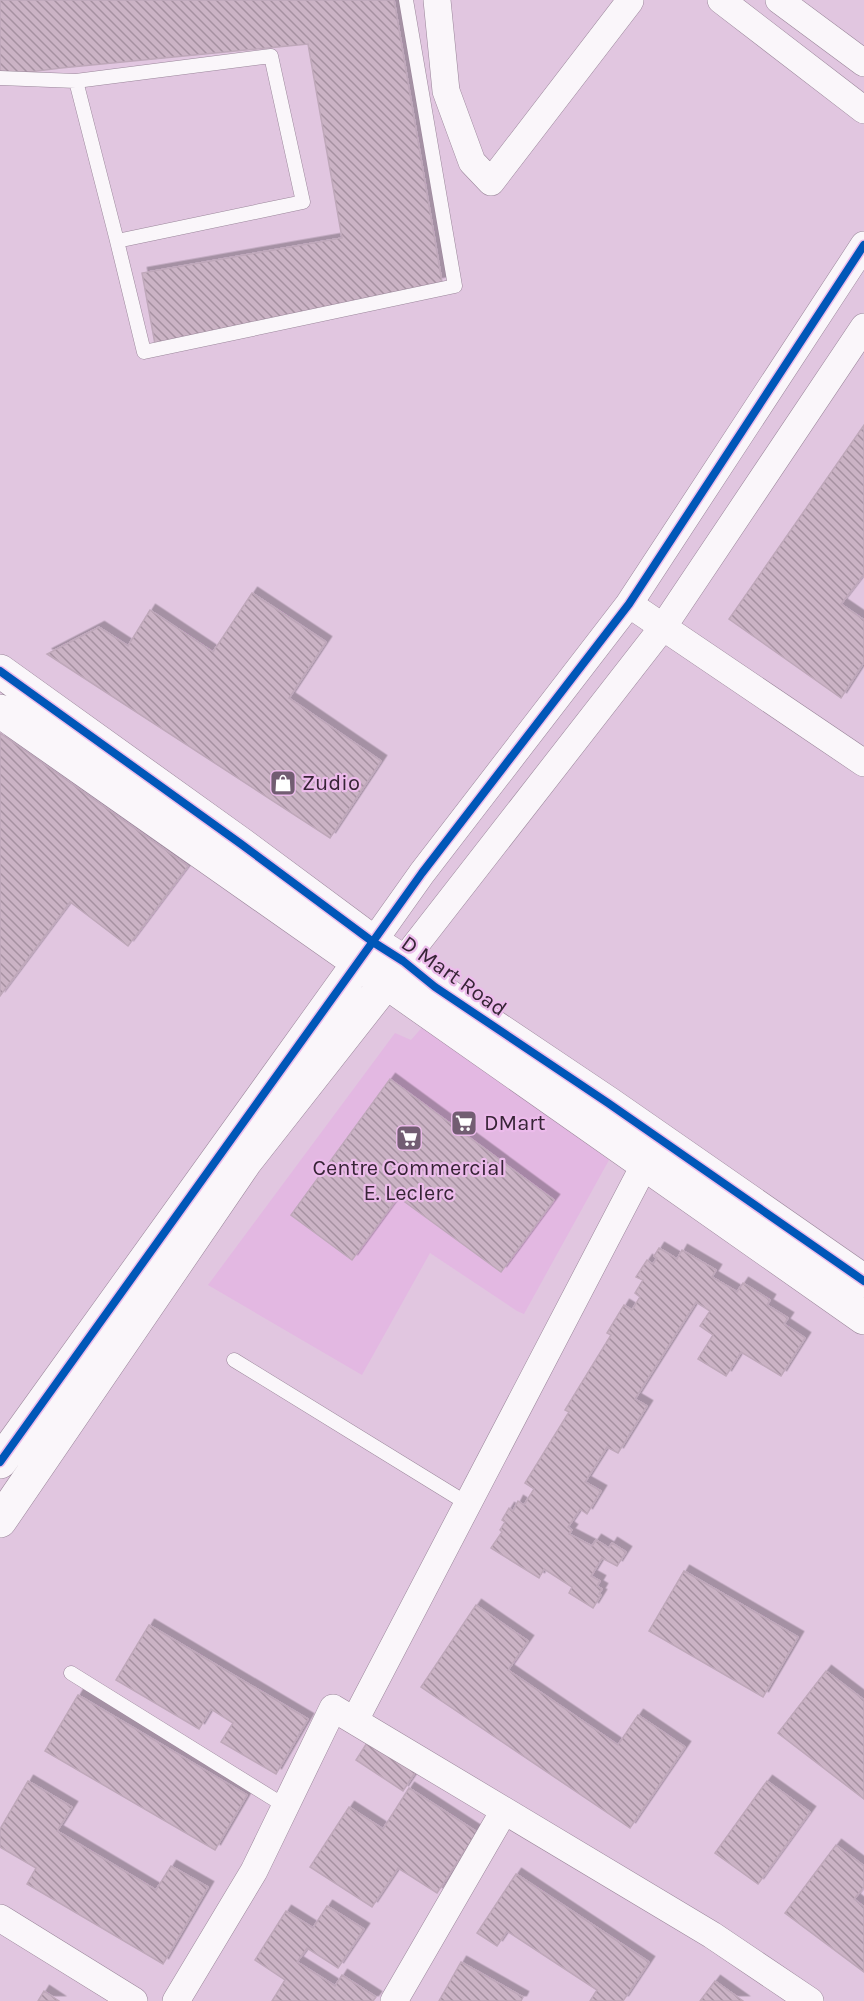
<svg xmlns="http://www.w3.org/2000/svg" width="864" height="2001" font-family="Karla,sans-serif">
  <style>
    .built { fill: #e3b8e2 }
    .building { fill: url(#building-back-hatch); stroke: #bfa8ba; stroke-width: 1.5; filter: url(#shadow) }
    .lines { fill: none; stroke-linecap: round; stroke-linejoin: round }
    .service-casing { stroke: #9a869a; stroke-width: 15 }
    .minor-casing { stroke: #9a869a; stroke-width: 28 }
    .tertiary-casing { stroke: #9a869a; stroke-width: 34 }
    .service { stroke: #faf6fa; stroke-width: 14 }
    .minor { stroke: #faf6fa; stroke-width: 27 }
    .tertiary { stroke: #faf6fa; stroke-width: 33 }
    .cycleway-casing { stroke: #ecbbeb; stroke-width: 11 }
    .cycleway { stroke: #0057b8; stroke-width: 8 }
    .labels { text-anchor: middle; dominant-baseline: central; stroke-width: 4.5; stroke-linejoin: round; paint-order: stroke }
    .poi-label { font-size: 22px; fill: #372436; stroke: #ecbbeb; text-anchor: start }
    .street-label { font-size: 22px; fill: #372436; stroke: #ecbbeb }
  </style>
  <defs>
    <pattern id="building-back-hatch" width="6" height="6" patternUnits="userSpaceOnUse" patternTransform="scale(1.5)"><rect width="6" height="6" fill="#cbb3c5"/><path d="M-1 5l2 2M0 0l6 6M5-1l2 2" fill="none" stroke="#a691a1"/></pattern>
    <filter id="shadow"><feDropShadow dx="5.5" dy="-5.5" stdDeviation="0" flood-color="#0004"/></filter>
  </defs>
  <rect width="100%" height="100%" fill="#e1c6e0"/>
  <path class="built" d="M424 1025 609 1160 524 1314 517 1311 430 1253 362 1375 208 1285 395 1033 411 1040Z"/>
  <path class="building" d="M0 0H394L442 282 155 344 142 273 342 238 308 44 61 68 5 75 0 70Z
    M864 425V574L841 604 864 620V662L841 698 729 619Z
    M252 593 326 642 289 698 381 761 330 838 47 654 99 627 128 646 150 610 213 652Z
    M0 733 188 866 128 946 70 902 0 996Z
    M390 1079 554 1200 501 1272 398 1197 352 1260 291 1215Z
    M659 1248 677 1259 682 1250 716 1270 712 1277 737 1292 743 1283 770 1300 767 1305 788 1318 784 1324 805 1338 781 1376 741 1352 726 1376 698 1359 713 1335 700 1326 710 1311 696 1302 635 1399 647 1406 618 1453 607 1447 585 1482 601 1491 587 1514 580 1509 568 1527 572 1530 569 1534 592 1546 596 1540 609 1548 612 1543 626 1552 617 1566 602 1558 591 1576 600 1581 597 1586 602 1589 599 1594 601 1595 593 1608 569 1593 572 1587 544 1569 539 1578 491 1548 502 1532 500 1530 505 1522 502 1520 509 1508 513 1511 518 1501 524 1505 534 1489 525 1483 569 1412 565 1410 611 1335 607 1333 624 1305 632 1310 640 1297 635 1293 643 1280 636 1277 647 1260 653 1264 657 1258 654 1256Z
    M684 1571 798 1637 763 1697 649 1631Z
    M476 1605 528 1641 508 1670 618 1745 638 1715 685 1747 630 1828 421 1687Z
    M149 1625 308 1719 276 1774 221 1742 233 1723 211 1709 199 1729 116 1680Z
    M826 1671 864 1700V1799L778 1733Z
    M78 1695 247 1795 215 1850 45 1751Z
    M372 1735 420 1765 403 1791 356 1760Z
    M28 1781 72 1807 57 1831 156 1890 171 1866 208 1887 163 1964 27 1884 36 1868 0 1847V1829Z
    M767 1781 810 1812 758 1884 715 1853Z
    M409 1788 477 1832 437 1893 398 1868 372 1907 310 1867 349 1807 383 1829Z
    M836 1845 864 1866V1887L854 1899 864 1907V1972L785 1913Z
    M516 1874 649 1962 623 2001H590L597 1990 507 1931 497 1946 477 1933Z
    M327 1906 364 1929 338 1968 307 1948 297 1962 335 1986 342 1975 376 1997 373 2001H272L285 1980 255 1960 286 1911 313 1928Z
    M461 1962 523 1997 521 2001H439Z
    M715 1981 743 2001H700Z
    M44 1991 59 2001H38Z"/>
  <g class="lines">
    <defs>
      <path id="service" d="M0 78 76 81 271 56 303 202 117 241 76 81
        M117 241 144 352 455 286 406 0
        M234 1360 468 1504
        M71 1673 285 1806"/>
      <path id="minor" d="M437 0 446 91 472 162 491 182 630 1 629 0
        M721 0 864 110
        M779 0 864 63
        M629 604 864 763
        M373 942 422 873 629 604 864 245
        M403 961 663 627 864 327
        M355 1720 645 1164
        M0 1918 134 2001
        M176 2001 254 1871 333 1708 712 1935 810 2001
        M394 2001 504 1811"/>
      <path id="tertiary" d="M0 671 241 844 373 942 403 961 435 987 608 1103 864 1281
        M0 711 864 1318
        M0 1462 370 947
        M0 1521 246 1161 400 965"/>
    </defs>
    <use href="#service" class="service-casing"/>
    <use href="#minor" class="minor-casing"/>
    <use href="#tertiary" class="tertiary-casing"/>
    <use href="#service" class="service"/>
    <use href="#minor" class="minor"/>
    <use href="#tertiary" class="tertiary"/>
    <defs>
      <path id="cycleway" d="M0 671 241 844 373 942 403 961 435 987 608 1103 864 1281
        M0 1462 422 873 629 604 864 245"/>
    </defs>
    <use href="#cycleway" class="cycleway-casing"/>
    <use href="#cycleway" class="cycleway"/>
  </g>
  <defs>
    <symbol id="shop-square" viewBox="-11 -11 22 22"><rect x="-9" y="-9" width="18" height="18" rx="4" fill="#725d72" stroke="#ecbbeb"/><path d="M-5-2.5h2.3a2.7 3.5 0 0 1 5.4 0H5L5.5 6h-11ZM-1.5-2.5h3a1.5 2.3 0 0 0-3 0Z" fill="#fff"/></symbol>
    <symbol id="supermarket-square" viewBox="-11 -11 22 22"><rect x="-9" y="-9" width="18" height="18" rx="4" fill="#725d72" stroke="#ecbbeb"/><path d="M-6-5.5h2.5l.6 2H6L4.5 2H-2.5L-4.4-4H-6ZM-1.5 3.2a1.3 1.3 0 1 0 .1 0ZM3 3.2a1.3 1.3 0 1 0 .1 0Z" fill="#fff"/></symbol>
  </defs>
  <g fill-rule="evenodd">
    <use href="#shop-square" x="268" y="768" width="30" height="30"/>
    <use href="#supermarket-square" x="449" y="1108" width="30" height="30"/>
    <use href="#supermarket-square" x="394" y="1123" width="30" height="30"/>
  </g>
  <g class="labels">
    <g class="poi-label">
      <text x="302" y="783">Zudio</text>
      <text x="484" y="1123">DMart</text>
      <text x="409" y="1168" text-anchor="middle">Centre Commercial<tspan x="409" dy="25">E. Leclerc</tspan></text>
    </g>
    <g class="street-label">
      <text transform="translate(454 976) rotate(35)">D Mart Road</text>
    </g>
  </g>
</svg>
